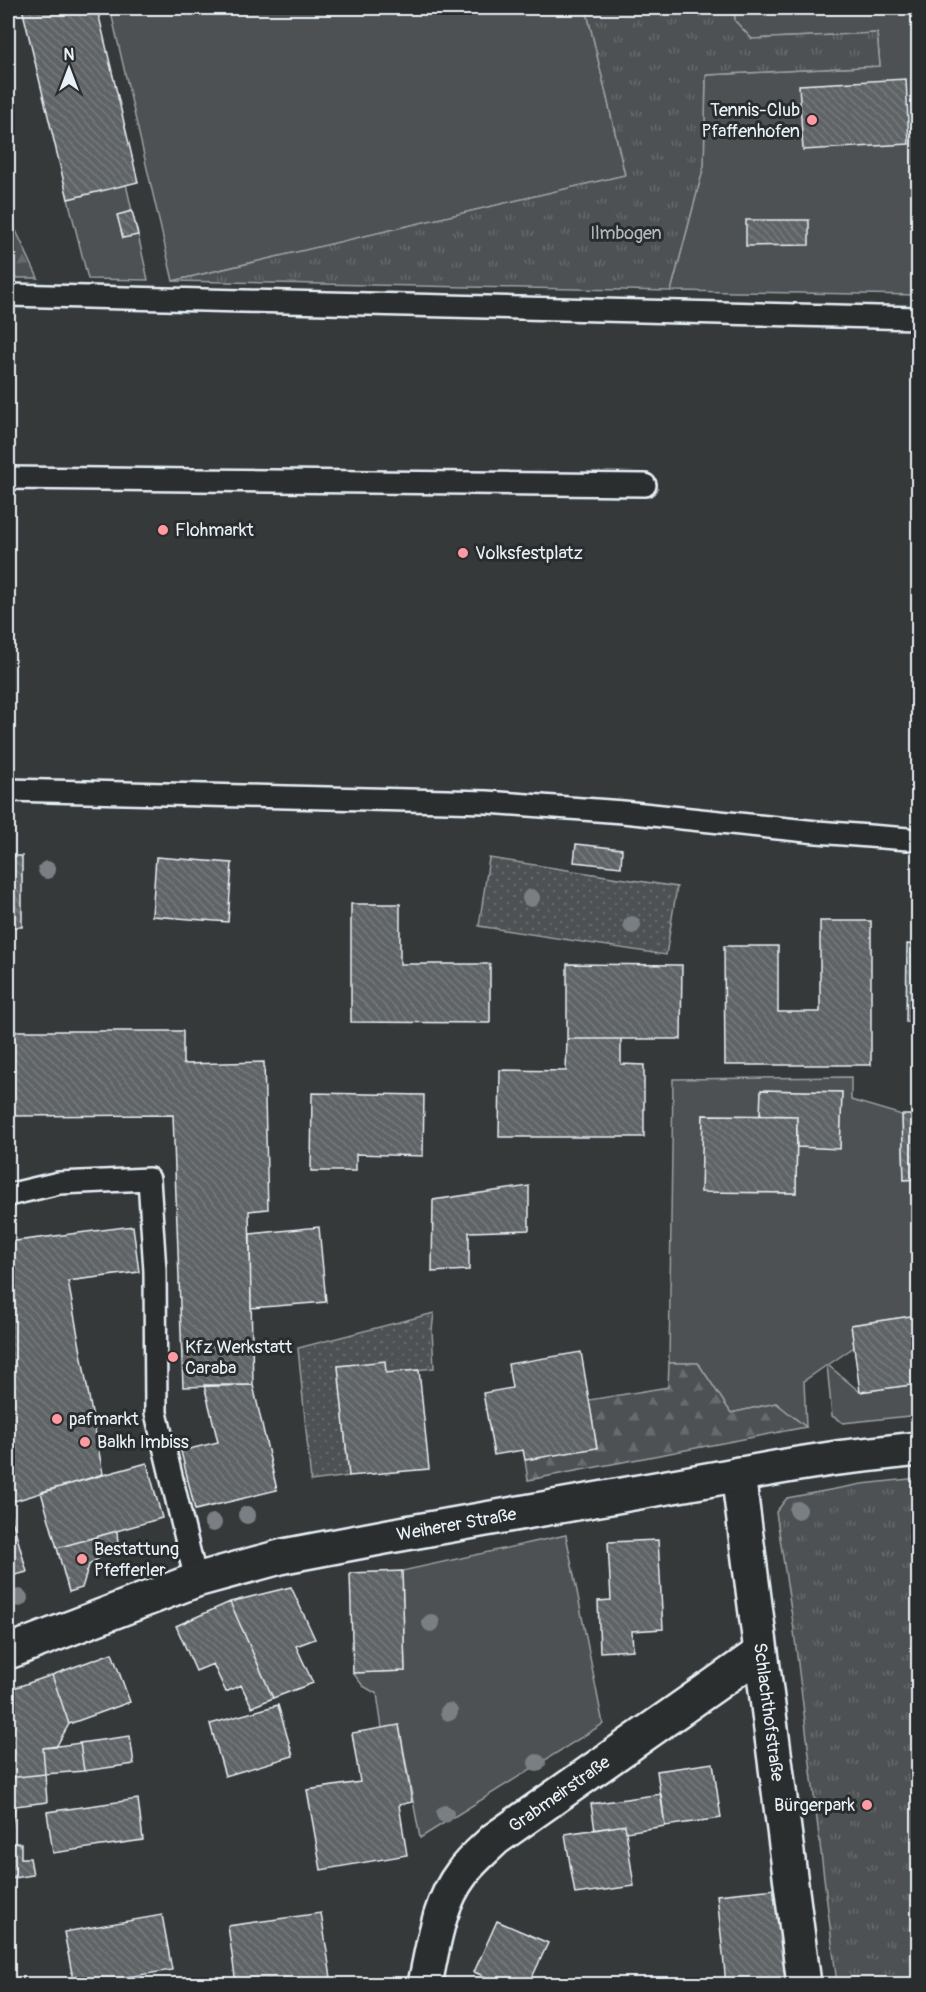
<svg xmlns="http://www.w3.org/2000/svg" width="926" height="1992" font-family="Pangolin,sans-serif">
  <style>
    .grass { fill: #4d5152; stroke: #9aa1a5; stroke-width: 1.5; fill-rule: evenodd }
    .forest { fill: url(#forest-firs); stroke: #9aa1a5; stroke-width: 1.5 }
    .park { fill: url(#park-tufts); stroke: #9aa1a5; stroke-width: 1.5 }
    .garden { fill: url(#garden-dots); stroke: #9aa1a5; stroke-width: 1.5 }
    .building { fill: url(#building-back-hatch); stroke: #e8f1f8; stroke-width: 1.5 }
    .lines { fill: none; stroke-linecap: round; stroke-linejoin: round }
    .lane-casing { stroke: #e8f1f8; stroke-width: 26 }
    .street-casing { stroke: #e8f1f8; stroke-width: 38 }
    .secondary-casing { stroke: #e8f1f8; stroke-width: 38 }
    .lane { stroke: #2a2d2e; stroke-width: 21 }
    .street { stroke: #2a2d2e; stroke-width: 33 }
    .secondary { stroke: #2a2d2e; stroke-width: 33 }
    .tree { fill: #7a7f83 }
    .poi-dot { fill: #ff9aa2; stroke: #2a2d2e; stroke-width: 2 }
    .labels { text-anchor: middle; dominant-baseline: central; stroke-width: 6; stroke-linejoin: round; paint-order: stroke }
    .poi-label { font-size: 18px; fill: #e8f1f8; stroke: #2a2d2e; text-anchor: start }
    .park-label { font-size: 18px; fill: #b2b9be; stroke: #2a2d2e }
    .street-label { font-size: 18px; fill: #e8f1f8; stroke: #2a2d2e }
  </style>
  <defs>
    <pattern id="forest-firs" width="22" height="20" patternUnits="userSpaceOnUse" patternTransform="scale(1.5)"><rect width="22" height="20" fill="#4d5152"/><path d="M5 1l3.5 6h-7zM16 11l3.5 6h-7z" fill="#676a6c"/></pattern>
    <pattern id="park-tufts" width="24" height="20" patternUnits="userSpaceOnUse" patternTransform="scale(1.5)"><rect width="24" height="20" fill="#4d5152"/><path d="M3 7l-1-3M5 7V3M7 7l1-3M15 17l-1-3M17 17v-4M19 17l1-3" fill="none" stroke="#676a6c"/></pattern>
    <pattern id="garden-dots" width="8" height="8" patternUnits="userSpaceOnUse" patternTransform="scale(1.5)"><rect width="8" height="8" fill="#4d5152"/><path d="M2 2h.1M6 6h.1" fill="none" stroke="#676a6c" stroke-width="1.8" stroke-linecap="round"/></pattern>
    <pattern id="building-back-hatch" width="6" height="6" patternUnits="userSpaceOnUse" patternTransform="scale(1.5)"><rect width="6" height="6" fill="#5f6365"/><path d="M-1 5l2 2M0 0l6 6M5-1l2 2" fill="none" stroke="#767a7c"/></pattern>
  </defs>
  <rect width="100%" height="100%" fill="#35393a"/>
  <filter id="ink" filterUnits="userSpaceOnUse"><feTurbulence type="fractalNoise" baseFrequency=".0167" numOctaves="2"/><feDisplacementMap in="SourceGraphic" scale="12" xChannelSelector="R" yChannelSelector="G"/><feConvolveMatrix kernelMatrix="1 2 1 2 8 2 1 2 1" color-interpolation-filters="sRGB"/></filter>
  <g filter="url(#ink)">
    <path class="grass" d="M110 8H586L625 175 173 281Z
      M734 8H918V295L671 291 704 166 706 75 880 66 877 33 752 39 735 21Z
      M126 184 132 211 118 215 123 238 138 235 148 280 88 279 68 199Z
      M851 1077V1100L902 1115 904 1180 918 1179V1315L851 1325 854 1347 828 1365 860 1392 918 1384V1415L843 1423 832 1416 827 1365 804 1381 806 1427 776 1403 731 1413 698 1363H669L673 1079ZM761 1090 842 1092 840 1148 797 1147V1116L761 1114ZM703 1115 797 1116 796 1193 702 1192Z
      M566 1535 603 1724 420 1838 399 1725 382 1728 377 1694 363 1686 353 1673 405 1671 402 1571Z"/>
    <path class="forest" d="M8 220H11L38 278H8Z
      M669 1363H698L731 1413 776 1403 806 1427 528 1480 525 1460 597 1448 589 1400 668 1387Z"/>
    <path class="park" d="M586 8H734L735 21 752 39 877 33 880 66 706 75 704 166 671 291 173 281 625 175Z
      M918 1478V1984H837L793 1623 776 1512 787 1498 862 1484Z"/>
    <path class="garden" d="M489 858 677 887 666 955 479 926Z
      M434 1313 432 1330 434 1368 386 1373 338 1366 349 1476 311 1481 298 1348Z"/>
    <path class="building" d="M22 8H97L138 182 68 199Z
      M906 79 909 144 803 150 799 85Z
      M132 211 138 235 123 238 117 215Z
      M746 220H809V245L746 246Z
      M576 844 622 849 621 867 574 862Z
      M8 856H22V927H8Z
      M156 857 232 863 228 922 152 916Z
      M351 904H400V964H490V1023L351 1022Z
      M820 921H871V1065H725L724 946H778V1012H820Z
      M907 944 918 945V1022H906Z
      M567 964 682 965 681 1039H567Z
      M17 1031H183V1064L264 1062 268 1209 249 1211 253 1385 183 1387 173 1115 8 1116V1040Z
      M567 1039H621V1064L644 1065V1137H499L500 1070 566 1071Z
      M761 1090 842 1092 840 1149 797 1147V1116L760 1115Z
      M312 1093 424 1095 423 1156 356 1154V1171H311Z
      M703 1115 797 1116 796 1193 701 1192Z
      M902 1115H918V1179L904 1180Z
      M529 1186V1230L469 1232V1270L432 1272 433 1200Z
      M133 1226 139 1272 68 1281 103 1474 8 1503V1330L10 1329 8 1305V1242Z
      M319 1227 326 1302 251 1308 250 1234Z
      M918 1315V1384L860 1392 851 1325Z
      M581 1352 597 1448 525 1460 523 1450 494 1455 483 1393 512 1388 508 1364Z
      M385 1361 386 1373 419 1370 429 1469 349 1476 338 1366Z
      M204 1385H253L277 1490 195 1510 181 1451 218 1442Z
      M147 1463 162 1518 57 1548 41 1492Z
      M8 1505 27 1572 8 1577Z
      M117 1531 118 1545 89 1565 82 1588 69 1592 57 1548Z
      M658 1540 663 1629 632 1631 633 1650 600 1652 598 1601 611 1600 608 1542Z
      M402 1571 405 1671 353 1673 350 1573Z
      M291 1587 315 1639 296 1646 313 1683 273 1698 230 1602Z
      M230 1602 273 1698 252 1707 241 1685 226 1692 213 1664 196 1671 176 1626Z
      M112 1653 130 1702 69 1724 52 1675Z
      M52 1675 69 1724 56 1747 43 1748 45 1774 8 1778V1690Z
      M278 1705 293 1756 225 1776 210 1724Z
      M399 1725 412 1802 399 1805 407 1855 321 1870 307 1790 360 1782 352 1733Z
      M130 1736 134 1764 84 1771 80 1743Z
      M80 1743 84 1771 45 1774 43 1748Z
      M713 1763 721 1818 665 1826 657 1771Z
      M45 1774 47 1802 8 1807V1778Z
      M661 1794 665 1826 626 1832 625 1825 595 1830 591 1804Z
      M138 1799 143 1840 53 1853 47 1812Z
      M15 1806 9 1843H21V1858H30L33 1875 8 1879V1807Z
      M625 1825 634 1886 575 1894 565 1834Z
      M776 1889 785 1978 726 1984 717 1895Z
      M321 1913 332 1984H236L228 1926Z
      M162 1915 172 1970 83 1984H74L64 1932Z
      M497 1921 548 1943 529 1984H502L474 1972Z"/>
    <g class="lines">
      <defs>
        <path id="lane" d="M8 295 918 318
          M8 478 645 485
          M8 790 487 802 623 812 817 832 908 839
          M8 1195 59 1183 149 1179 155 1271 156 1413 196 1580"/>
        <g id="street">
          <path id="s1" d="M738 1474 804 1984"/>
          <path id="s2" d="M425 1984C433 1947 438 1904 462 1873 471 1860 484 1850 495 1839L760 1653"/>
        </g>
        <g id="secondary">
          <path id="s3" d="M8 1652 196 1580 284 1556 395 1535 792 1465 837 1458 918 1449"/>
        </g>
      </defs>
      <use href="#lane" class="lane-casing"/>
      <use href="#street" class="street-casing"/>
      <use href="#secondary" class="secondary-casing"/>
      <use href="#lane" class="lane"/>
      <use href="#street" class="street"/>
      <use href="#secondary" class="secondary"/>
    </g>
    <g class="tree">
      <circle cx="47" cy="870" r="9"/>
      <circle cx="531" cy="898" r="9"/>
      <circle cx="632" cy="925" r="9"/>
      <circle cx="798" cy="1510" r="9"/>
      <circle cx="247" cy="1515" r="9"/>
      <circle cx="213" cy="1523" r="9"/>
      <circle cx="19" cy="1598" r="9"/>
      <circle cx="431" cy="1623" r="9"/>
      <circle cx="449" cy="1712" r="9"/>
      <circle cx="537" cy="1763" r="9"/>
      <circle cx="445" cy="1814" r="9"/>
    </g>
  </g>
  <g class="poi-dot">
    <circle cx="812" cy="120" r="6"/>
    <circle cx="163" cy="530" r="6"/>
    <circle cx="463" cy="553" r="6"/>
    <circle cx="173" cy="1357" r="6"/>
    <circle cx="57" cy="1419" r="6"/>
    <circle cx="85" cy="1442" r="6"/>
    <circle cx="82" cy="1559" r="6"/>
    <circle cx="867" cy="1805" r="6"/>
  </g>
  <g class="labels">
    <g class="poi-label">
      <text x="800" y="110" text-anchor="end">Tennis-Club<tspan x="800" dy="21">Pfaffenhofen</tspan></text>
      <text x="175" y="530">Flohmarkt</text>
      <text x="475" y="553">Volksfestplatz</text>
      <text x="185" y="1347">Kfz Werkstatt<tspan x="185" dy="21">Caraba</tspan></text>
      <text x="69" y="1419">pafmarkt</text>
      <text x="97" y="1442">Balkh Imbiss</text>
      <text x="94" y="1549">Bestattung<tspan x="94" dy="21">Pfefferler</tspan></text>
      <text x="855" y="1805" text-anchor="end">Bürgerpark</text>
    </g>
    <g class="park-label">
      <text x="626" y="233">Ilmbogen</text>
    </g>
    <g class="street-label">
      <text stroke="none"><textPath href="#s3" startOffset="468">Weiherer Straße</textPath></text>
      <text stroke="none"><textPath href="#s1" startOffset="240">Schlachthofstraße</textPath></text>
      <text stroke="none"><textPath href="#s2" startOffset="244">Grabmeirstraße</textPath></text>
    </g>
  </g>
  <rect width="926" height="1992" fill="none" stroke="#2a2d2e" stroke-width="30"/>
  <rect x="15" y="15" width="896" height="1962" fill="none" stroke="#e8f1f8" stroke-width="2" filter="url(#ink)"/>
  <g transform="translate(69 69)" stroke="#2a2d2e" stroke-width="4.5" paint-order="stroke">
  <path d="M0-4.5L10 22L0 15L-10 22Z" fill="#e8f1f8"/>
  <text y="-9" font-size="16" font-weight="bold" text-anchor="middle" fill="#e8f1f8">N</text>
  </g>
</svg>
